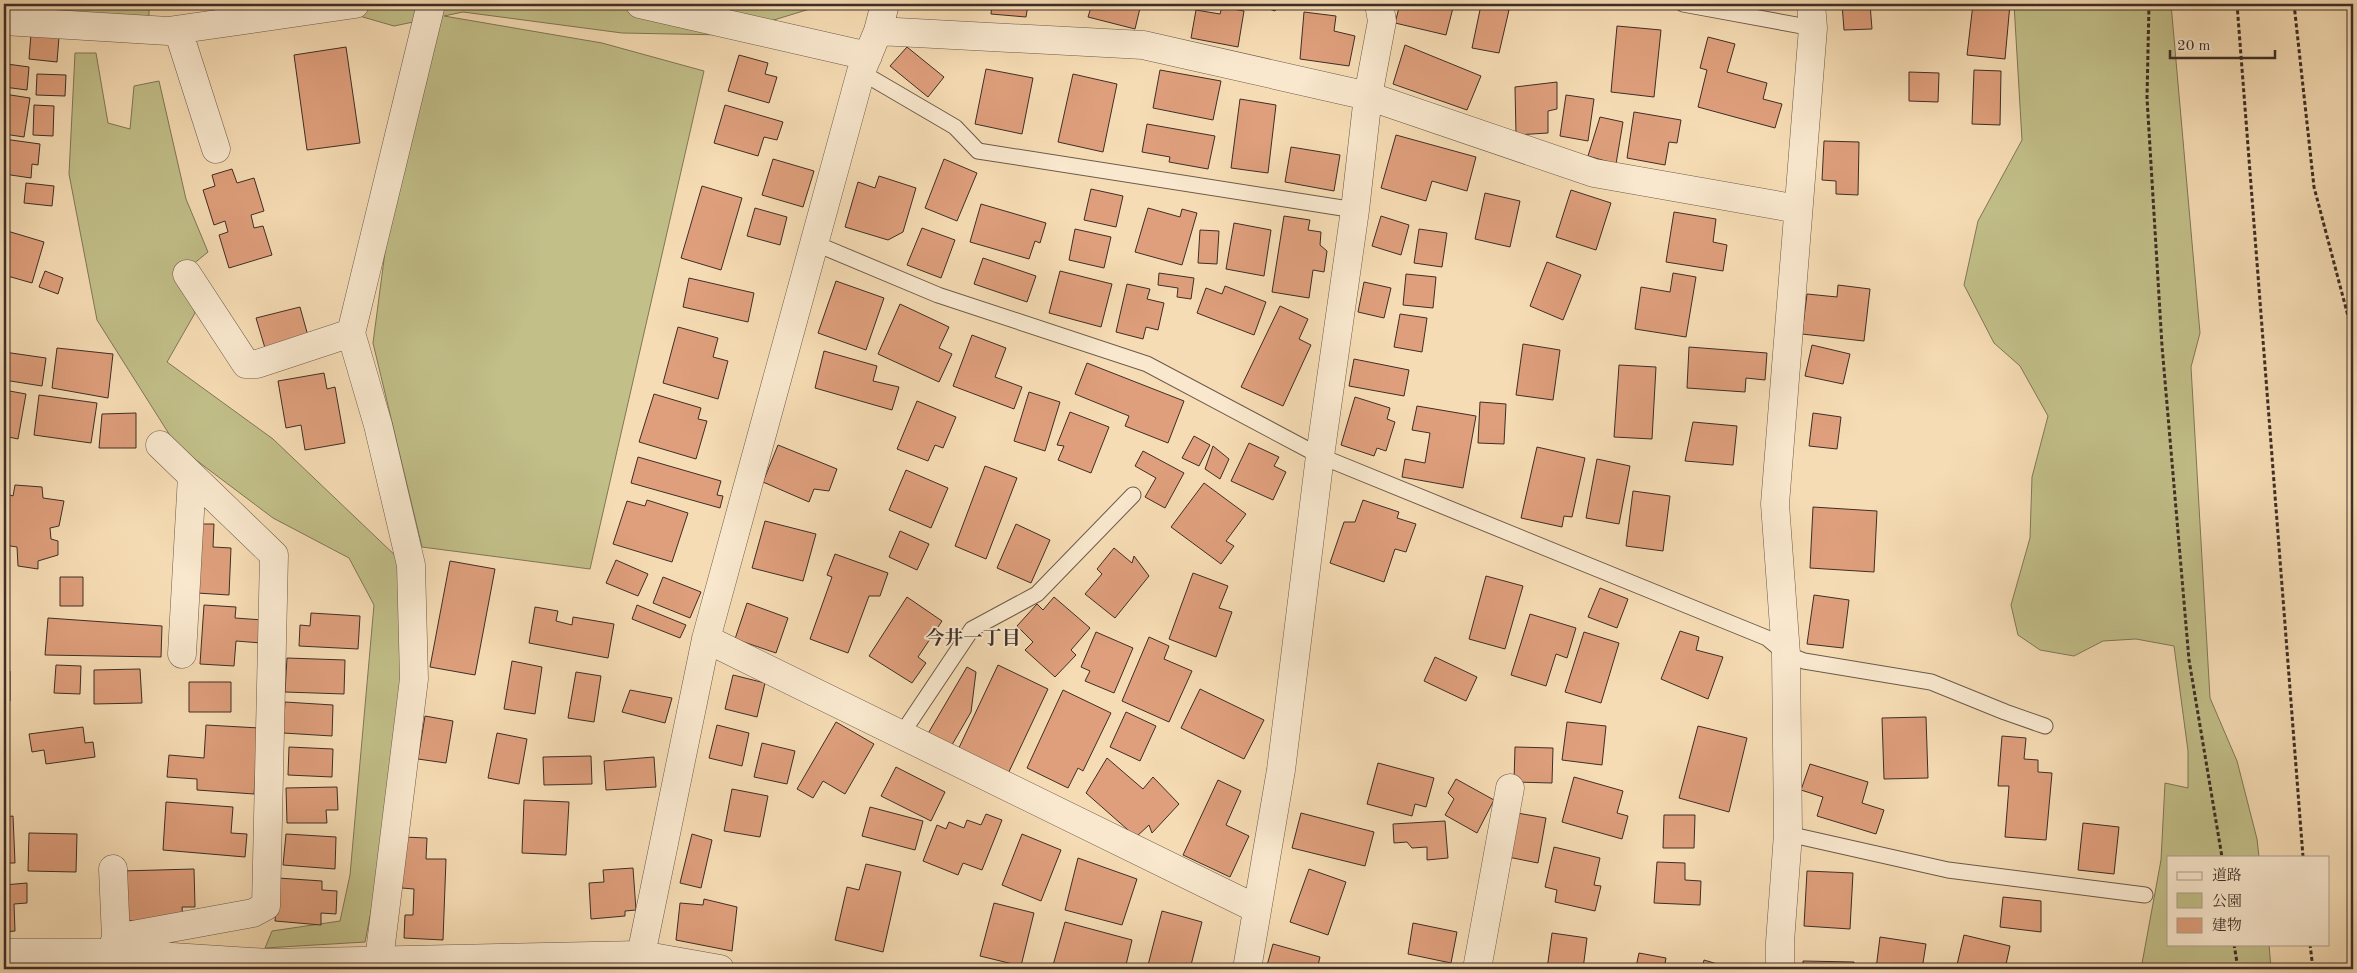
<svg xmlns="http://www.w3.org/2000/svg" width="2357" height="973" font-family="'Old Standard TT','Noto Serif JP',serif">
  <style>
    .green { fill: #c2bf89; stroke: #807658 }
    .building { fill: #df9f7c; stroke: #3e2e27 }
    .lines { fill: none; stroke-linecap: round; stroke-linejoin: round }
    .service-casing { stroke: #6c5a4a; stroke-width: 17 }
    .minor-casing { stroke: #6c5a4a; stroke-width: 29 }
    .path { stroke: #3e2e27; stroke-width: 3; stroke-dasharray: 4 2.5; stroke-linecap: butt }
    .service { stroke: #f9e8ce; stroke-width: 15 }
    .minor { stroke: #f9e8ce; stroke-width: 28 }
    .labels { text-anchor: middle; dominant-baseline: central; stroke-width: 4; stroke-linejoin: round; paint-order: stroke }
    .neighbourhood-label { font-size: 19px; font-weight: bold; fill: #3e2e27; stroke: #f9e8ce }
  </style>
  <rect width="100%" height="100%" fill="#f6dcb4"/>
  <filter id="stains"><feTurbulence type="fractalNoise" baseFrequency=".004" numOctaves="4"/><feColorMatrix values="0 0 0 0 .2 0 0 0 0 .09 0 0 0 0 .02 0 0 0 .5 -.17"/></filter>
  <radialGradient id="worn" r=".72"><stop offset=".6" stop-color="#630" stop-opacity="0"/><stop offset="1" stop-color="#630" stop-opacity=".3"/></radialGradient>
  <path class="green" d="M63 4H149V15L101 37 71 19Z
    M236 4H826L725 35 622 33 463 12 444 16 602 43 704 71 590 569 422 547 373 343 402 123 442 16 394 26 349 13 261 26 228 6Z
    M2014 4H2171L2200 333 2191 367 2210 698 2237 761 2257 839 2259 857H2168V944H2269L2271 969H2141L2161 860 2165 783 2188 788V751L2174 646 2136 639 2103 641 2074 656 2040 650 2018 635 2011 605 2030 538 2032 477 2048 416 2020 366 1994 343 1964 285 1978 221 2022 140Z
    M75 53H96L108 123 130 129 134 86 159 81 186 199 208 252 181 274 195 313 167 362 273 439 399 559 414 655 385 840 365 942 265 948 272 931 340 921 350 875 374 605 349 558 273 518 176 445 97 320 69 174Z"/>
  <path class="building" d="M992 4H1056L1055 7 1028 5 1026 17 991 14Z
    M1092 4H1141L1135 29 1088 17Z
    M1255 4H1278L1275 11Z
    M1400 4H1454L1446 35 1395 23Z
    M1842 4H1870L1872 29 1844 30Z
    M1973 4H2010L2005 59 1967 55Z
    M1481 5 1509 10 1499 53 1472 48Z
    M1222 7 1244 11 1238 47 1191 38 1196 10 1220 14Z
    M1304 12 1336 16 1334 31 1355 36 1349 66 1300 59Z
    M1617 26 1661 30 1654 97 1611 92Z
    M31 34 59 37 57 62 29 59Z
    M1708 37 1735 44 1727 72 1767 83 1763 99 1782 104 1775 128 1698 107 1707 70 1700 68Z
    M1405 45 1481 76 1467 110 1393 84Z
    M346 47 360 143 307 150 294 55Z
    M907 47 944 77 928 97 890 66Z
    M739 55 768 63 765 74 777 77 769 103 728 91Z
    M7 64 29 67 27 90 4 87Z
    M986 69 1033 78 1022 134 975 124Z
    M1160 70 1221 81 1213 120 1153 108Z
    M1974 70 2001 71 2000 125 1972 124Z
    M1909 72 1939 73 1938 102 1909 101Z
    M37 74 66 75 65 96 36 95Z
    M1073 74 1117 84 1103 152 1058 142Z
    M1557 82V109L1548 111V133L1516 135 1515 87Z
    M4 94 30 98 24 137 4 134Z
    M1566 95 1594 99 1588 141 1560 136Z
    M1240 99 1276 105 1268 173 1231 168Z
    M34 105 54 106 53 136 33 135Z
    M725 105 783 122 777 140 764 137 758 156 714 143Z
    M1634 112 1681 120 1677 143 1669 142 1665 165 1627 158Z
    M1600 117 1623 122 1616 164 1588 156Z
    M1147 124 1215 136 1208 169 1169 162 1170 157 1142 152Z
    M1396 135 1476 157 1467 191 1432 181 1426 201 1381 188Z
    M4 139 40 144 38 165 32 164 31 178 4 174Z
    M1824 141 1859 142 1858 195 1836 194V181L1822 180Z
    M1291 147 1340 155 1334 191 1285 182Z
    M773 159 814 171 803 207 762 195Z
    M944 159 977 173 957 221 925 208Z
    M232 169 237 183 254 178 264 211 251 215 254 228 263 226 272 255 229 268 219 235 228 232 225 221 214 225 203 190 215 186 212 175Z
    M879 176 916 188 903 232 888 240 845 227 858 182 875 188Z
    M26 183 54 186 52 206 24 203Z
    M702 186 742 198 721 270 681 258Z
    M1091 189 1123 196 1116 227 1084 220Z
    M1571 190 1611 203 1596 250 1556 237Z
    M1485 193 1520 201 1510 247 1475 239Z
    M981 204 1046 223 1040 243 1035 241 1029 259 970 242Z
    M755 208 787 217 780 245 747 236Z
    M1148 208 1180 217 1182 209 1197 213 1182 265 1135 252Z
    M1674 212 1716 219 1713 242 1727 245 1723 271 1666 262Z
    M1284 216 1310 220 1308 230 1321 232 1320 245 1327 251 1324 272 1313 270 1309 298 1272 292Z
    M1381 216 1409 225 1401 255 1372 246Z
    M1234 223 1271 230 1264 276 1226 269Z
    M922 228 955 240 941 278 907 265Z
    M1075 229 1111 237 1104 268 1069 260Z
    M1419 229 1447 233 1442 267 1414 263Z
    M4 230 44 242 32 283 4 275Z
    M1200 230 1219 231 1217 264 1198 263Z
    M983 258 1036 276 1027 302 974 284Z
    M1547 262 1581 275 1563 320 1530 306Z
    M45 271 63 278 58 294 39 287Z
    M1060 271 1112 284 1101 327 1049 313Z
    M1159 273 1194 278 1191 299 1177 297 1178 288 1158 285Z
    M1673 273 1696 277 1686 337 1635 329 1641 287 1670 292Z
    M1406 274 1436 277 1433 308 1403 305Z
    M689 278 754 293 748 322 683 307Z
    M836 281 884 298 866 350 818 333Z
    M1364 282 1391 288 1384 318 1358 312Z
    M1127 284 1150 289 1147 299 1164 303 1158 330 1146 327 1143 339 1116 332Z
    M1838 285 1870 289 1864 341 1802 334 1807 294 1837 297Z
    M1225 286 1266 302 1254 335 1197 313 1206 288 1222 294Z
    M900 304 949 327 939 348 952 354 939 382 878 354Z
    M1280 306 1308 319 1299 339 1311 345 1283 406 1241 387Z
    M300 307 308 336 265 348 256 318Z
    M1400 314 1427 318 1422 352 1394 347Z
    M678 327 718 338 713 357 728 361 718 399 663 383Z
    M972 335 1006 348 995 377 1022 387 1014 409 953 386Z
    M1523 344 1560 350 1553 400 1516 395Z
    M1812 345 1850 354 1843 384 1805 376Z
    M1689 347 1767 353 1765 380 1746 378 1745 392 1687 388Z
    M57 348 113 354 108 398 52 388Z
    M824 351 877 366 873 381 899 387 892 410 815 388Z
    M4 352 46 358 42 386 4 380Z
    M1354 359 1409 370 1404 396 1349 386Z
    M1087 363 1184 401 1168 443 1125 426 1129 416 1075 394Z
    M1619 365 1656 367 1652 439 1614 437Z
    M324 373 327 389 335 387 345 443 305 450 301 425 286 428 278 381Z
    M4 390 26 394 18 439 4 436Z
    M1029 392 1060 402 1045 451 1014 441Z
    M654 394 701 408 698 419 707 421 696 459 639 442Z
    M39 395 97 403 91 443 34 435Z
    M1355 397 1390 408 1387 419 1395 422 1386 451 1377 448 1374 456 1341 445Z
    M917 401 956 417 943 448 935 445 928 461 897 449Z
    M1480 402 1506 404 1504 444 1478 443Z
    M1417 406 1476 416 1463 488 1402 477 1405 459 1425 463 1430 433 1412 430Z
    M1070 412 1109 427 1091 473 1058 460 1064 446 1057 445Z
    M136 413V448H99L102 414Z
    M1813 413 1841 417 1837 449 1809 446Z
    M1693 422 1737 426 1733 465 1685 461Z
    M1194 436 1210 445 1199 466 1182 458Z
    M1249 443 1279 457 1274 466 1286 472 1273 500 1231 481Z
    M778 445 837 469 829 491 814 489 809 502 763 482Z
    M1213 446 1229 459 1220 479 1205 469Z
    M1537 447 1585 458 1572 517 1564 516 1562 527 1521 518Z
    M1143 451 1184 473 1165 508 1145 497 1156 478 1135 466Z
    M638 457 721 481 717 495 723 496 720 508 631 483Z
    M1597 459 1630 466 1619 524 1586 518Z
    M985 466 1017 478 986 559 955 546Z
    M906 470 948 488 931 528 889 510Z
    M1204 483 1246 514 1226 541 1234 546 1221 564 1171 527Z
    M15 485 42 487 43 498 64 501 59 526 50 528 51 539 58 541V555L38 561V569L18 566 17 547 4 545V493L13 496Z
    M1633 491 1670 496 1663 551 1626 546Z
    M647 500 688 513 672 562 613 544 627 501 645 506Z
    M1363 500 1399 512 1397 518 1416 524 1406 552 1395 549 1384 582 1330 563 1344 522H1355Z
    M1813 507 1877 511 1874 572 1810 568Z
    M765 521 816 534 803 581 752 568Z
    M201 524H214L213 547 231 548 229 595 197 593Z
    M1016 524 1050 540 1031 583 997 568Z
    M900 531 929 544 917 570 889 557Z
    M1114 548 1132 563 1134 556 1149 576 1115 618 1085 594 1102 574 1097 569Z
    M835 554 888 573 880 596H869L848 653 810 639 832 577 827 575Z
    M616 560 648 574 638 596 606 583Z
    M450 561 495 569 475 675 430 667Z
    M1193 573 1228 586 1219 608 1232 612 1216 657 1169 639Z
    M1486 576 1523 586 1505 649 1469 639Z
    M60 577H83V606H60Z
    M663 577 701 592 690 618 653 603Z
    M1600 588 1628 599 1617 628 1588 617Z
    M1814 595 1849 600 1843 648 1807 644Z
    M907 597 942 621 918 657 926 663 912 683 869 656Z
    M1054 597 1090 628 1071 650 1076 655 1055 677 1025 650 1033 642 1017 626 1037 604 1043 610Z
    M747 603 788 618 776 653 735 639Z
    M204 605 236 607 235 618 263 620 261 643 236 641 234 666 200 664Z
    M637 605 686 625 680 638 632 619Z
    M535 607 558 611 556 621 572 625 573 617 614 624 608 658 529 643Z
    M311 613 360 616 358 649 299 646 300 625 310 626Z
    M1530 614 1576 628 1567 658 1556 654 1546 686 1511 675Z
    M48 618 162 626 161 657 45 655Z
    M1680 631 1699 637 1696 650 1723 657 1708 699 1661 679Z
    M1096 632 1133 648 1114 693 1085 681 1090 671 1081 667Z
    M1584 632 1619 643 1601 703 1565 692Z
    M1149 637 1169 646 1164 659 1192 671 1169 722 1122 701Z
    M1435 657 1477 677 1466 701 1424 681Z
    M287 658 345 660 344 694 285 692Z
    M512 661 542 667 535 714 504 709Z
    M56 665 81 666 80 694 54 693Z
    M998 665 1048 689 1006 778 956 754Z
    M967 667 976 672 971 712 949 750 926 737Z
    M140 669 142 703 94 704V670Z
    M4 671H10V701H4Z
    M576 672 601 676 594 722 568 718Z
    M733 675 765 683 757 717 725 709Z
    M189 682H231V712H189Z
    M1200 689 1264 720 1244 759 1181 728Z
    M630 690 672 698 665 723 622 712Z
    M1063 690 1111 713 1083 771 1078 768 1068 788 1027 768Z
    M285 702 333 705 332 736 283 733Z
    M1126 712 1156 726 1140 761 1110 747Z
    M425 716 453 721 446 763 418 759Z
    M1926 717 1928 778 1884 779 1882 718Z
    M836 722 874 744 845 794 823 781 813 798 797 789Z
    M1567 722 1606 726 1602 765 1562 760Z
    M206 725 259 728 254 794 197 790V779L167 777 169 755 204 758Z
    M717 725 749 733 742 766 709 758Z
    M1698 726 1747 738 1729 812 1679 798Z
    M83 727 85 743 93 742 95 757 46 764 44 750 32 752 29 734Z
    M497 733 527 739 519 784 488 778Z
    M2002 736 2026 738 2024 759 2038 760V772L2052 773 2046 840 2005 837 2009 786H1998Z
    M762 743 795 751 787 784 754 777Z
    M289 747 333 749 332 777 288 775Z
    M1515 747 1553 748 1552 783 1514 782Z
    M591 756 592 784 544 785 543 757Z
    M654 757 656 787 606 790 604 761Z
    M1107 758 1143 789 1153 777 1179 804 1152 833 1149 825 1136 837 1086 793Z
    M1378 763 1434 778 1426 807 1415 804 1412 816 1367 804Z
    M1810 764 1868 782 1862 803 1884 810 1876 834 1817 816 1823 797 1801 790Z
    M896 767 945 792 931 821 881 796Z
    M1574 777 1623 791 1617 813 1628 816 1622 839 1562 822Z
    M1456 779 1494 800 1477 833 1445 815 1454 799 1448 793Z
    M1218 780 1241 791 1226 825 1249 836 1230 877 1183 855Z
    M337 787 338 810H326L327 823H287L286 788Z
    M732 789 768 796 760 837 724 831Z
    M524 800 569 802 566 855 522 853Z
    M166 802 233 807 231 833 247 834 245 857 163 850Z
    M870 807 923 821 915 850 862 836Z
    M1301 813 1374 832 1365 866 1292 848Z
    M1517 813 1546 818 1538 863 1508 857Z
    M986 814 1002 820 982 870 963 863 958 875 923 861 937 825 946 829 949 822 964 828 967 820 981 825Z
    M1664 815H1695L1694 848H1663Z
    M13 816 15 863H4V817Z
    M1445 821 1448 858 1427 860V847L1412 848 1407 842 1394 843 1393 824Z
    M2083 823 2119 827 2114 874 2078 870Z
    M29 833 77 834 76 872 28 871Z
    M286 834 336 837 335 869 283 865Z
    M692 834 712 840 701 888 680 883Z
    M1022 834 1061 850 1041 901 1002 885Z
    M403 837 427 838 426 859H446L443 940 404 938 405 915H413L414 889 402 888Z
    M1554 847 1600 858 1594 885 1601 886 1595 911 1555 902 1557 890 1545 887Z
    M1078 858 1137 879 1122 925 1065 910Z
    M1657 862 1685 863V880L1701 881 1700 905 1654 903Z
    M866 864 901 872 883 952 835 940 847 887 859 890Z
    M633 868 636 910 625 911V916L591 919 589 883 604 882 603 870Z
    M194 869 195 907H182L183 919 123 921 121 871Z
    M1309 869 1346 882 1328 935 1290 922Z
    M1807 871 1853 873 1850 929 1804 926Z
    M278 878 322 881V890L337 891 336 914 321 913V925L275 921Z
    M27 883V903L14 904 15 931 4 932V885Z
    M2003 897 2041 901V932L2000 927Z
    M704 899 737 907 732 951 676 940 680 903 703 905Z
    M994 903 1034 913 1021 966 980 956Z
    M1162 911 1202 922 1190 969H1147Z
    M1065 922 1132 940 1125 969H1052Z
    M1413 923 1457 932 1451 963 1408 954Z
    M1552 933 1587 938 1583 969H1547Z
    M1964 935 2010 946 2005 969H1956Z
    M1880 937 1926 944 1922 969H1876Z
    M1273 944 1320 957 1317 969H1266Z
    M1639 953 1666 958 1664 969H1622L1623 965 1636 967Z
    M1704 960 1734 969H1702Z
    M1803 961 1854 962V969H1803Z"/>
  <g class="lines">
    <defs>
      <path id="service" d="M1683 4 1813 28
        M861 72 955 127 978 151 1355 210
        M814 243 938 295 1147 364 1320 456 1767 638 1786 654 1804 661 1931 682 2005 712 2045 726
        M901 735 972 629 1037 594 1133 495
        M1788 834 1948 870 2145 895"/>
      <path id="minor" d="M640 4 868 56
        M4 21 168 31 355 4
        M178 30 216 149
        M878 31 1143 45 1368 96 1594 173 1798 209
        M187 274 246 364H257L351 333 378 425 411 565 414 679 379 960
        M351 333 431 4
        M706 639 1255 908
        M182 654 192 476
        M113 869 116 938
        M4 953H109L268 963 641 955 720 969
        M109 957 116 938 253 913 266 906 274 555 160 445
        M641 969V955L706 639 861 72 878 31 885 4
        M1247 969 1281 770 1320 456 1355 210 1368 96 1382 21 1379 4
        M1477 969 1510 788
        M1780 969V942L1788 834 1786 654 1775 504 1813 28 1811 4"/>
    </defs>
    <use href="#service" class="service-casing"/>
    <use href="#minor" class="minor-casing"/>
    <path class="path" d="M2149 4 2147 98 2162 346 2189 660 2222 857
      M2237 4 2303 857
      M2294 4 2314 187 2353 335
      M2234 944 2238 969
      M2310 944 2313 969"/>
    <use href="#service" class="service"/>
    <use href="#minor" class="minor"/>
  </g>
  <g class="labels">
    <g class="neighbourhood-label">
      <text x="973" y="639">今井一丁目</text>
    </g>
  </g>
  <rect width="2357" height="973" fill="none" stroke="#f6dcb4" stroke-width="20"/>
  <rect x="5" y="5" width="2347" height="963" fill="none" stroke="#3e2e27" stroke-width="2.5"/>
  <rect x="10" y="10" width="2337" height="953" fill="none" stroke="#3e2e27"/>
  <rect x="2167" y="856" width="162" height="90" fill="#f9e8ce" stroke="#ae9e8b"/>
  <rect x="2177" y="872" width="25" height="8" fill="#f9e8ce" stroke="#ae9e8b"/>
  <text x="2212" y="880" font-size="15" fill="#3e2e27">道路</text>
  <rect x="2177" y="893" width="25" height="15" fill="#c2bf89" stroke="#ae9e8b"/>
  <text x="2212" y="906" font-size="15" fill="#3e2e27">公園</text>
  <rect x="2177" y="918" width="25" height="15" fill="#df9f7c" stroke="#ae9e8b"/>
  <text x="2212" y="930" font-size="15" fill="#3e2e27">建物</text>
  <path d="M2170 50v8h105v-8" fill="none" stroke="#3e2e27" stroke-width="2.5"/>
  <text x="2177" y="50" font-size="15" fill="#3e2e27" stroke="#f9e8ce" stroke-width="4" paint-order="stroke">20 m</text>
  <rect width="100%" height="100%" filter="url(#stains)"/>
  <rect width="100%" height="100%" fill="url(#worn)"/>
</svg>
